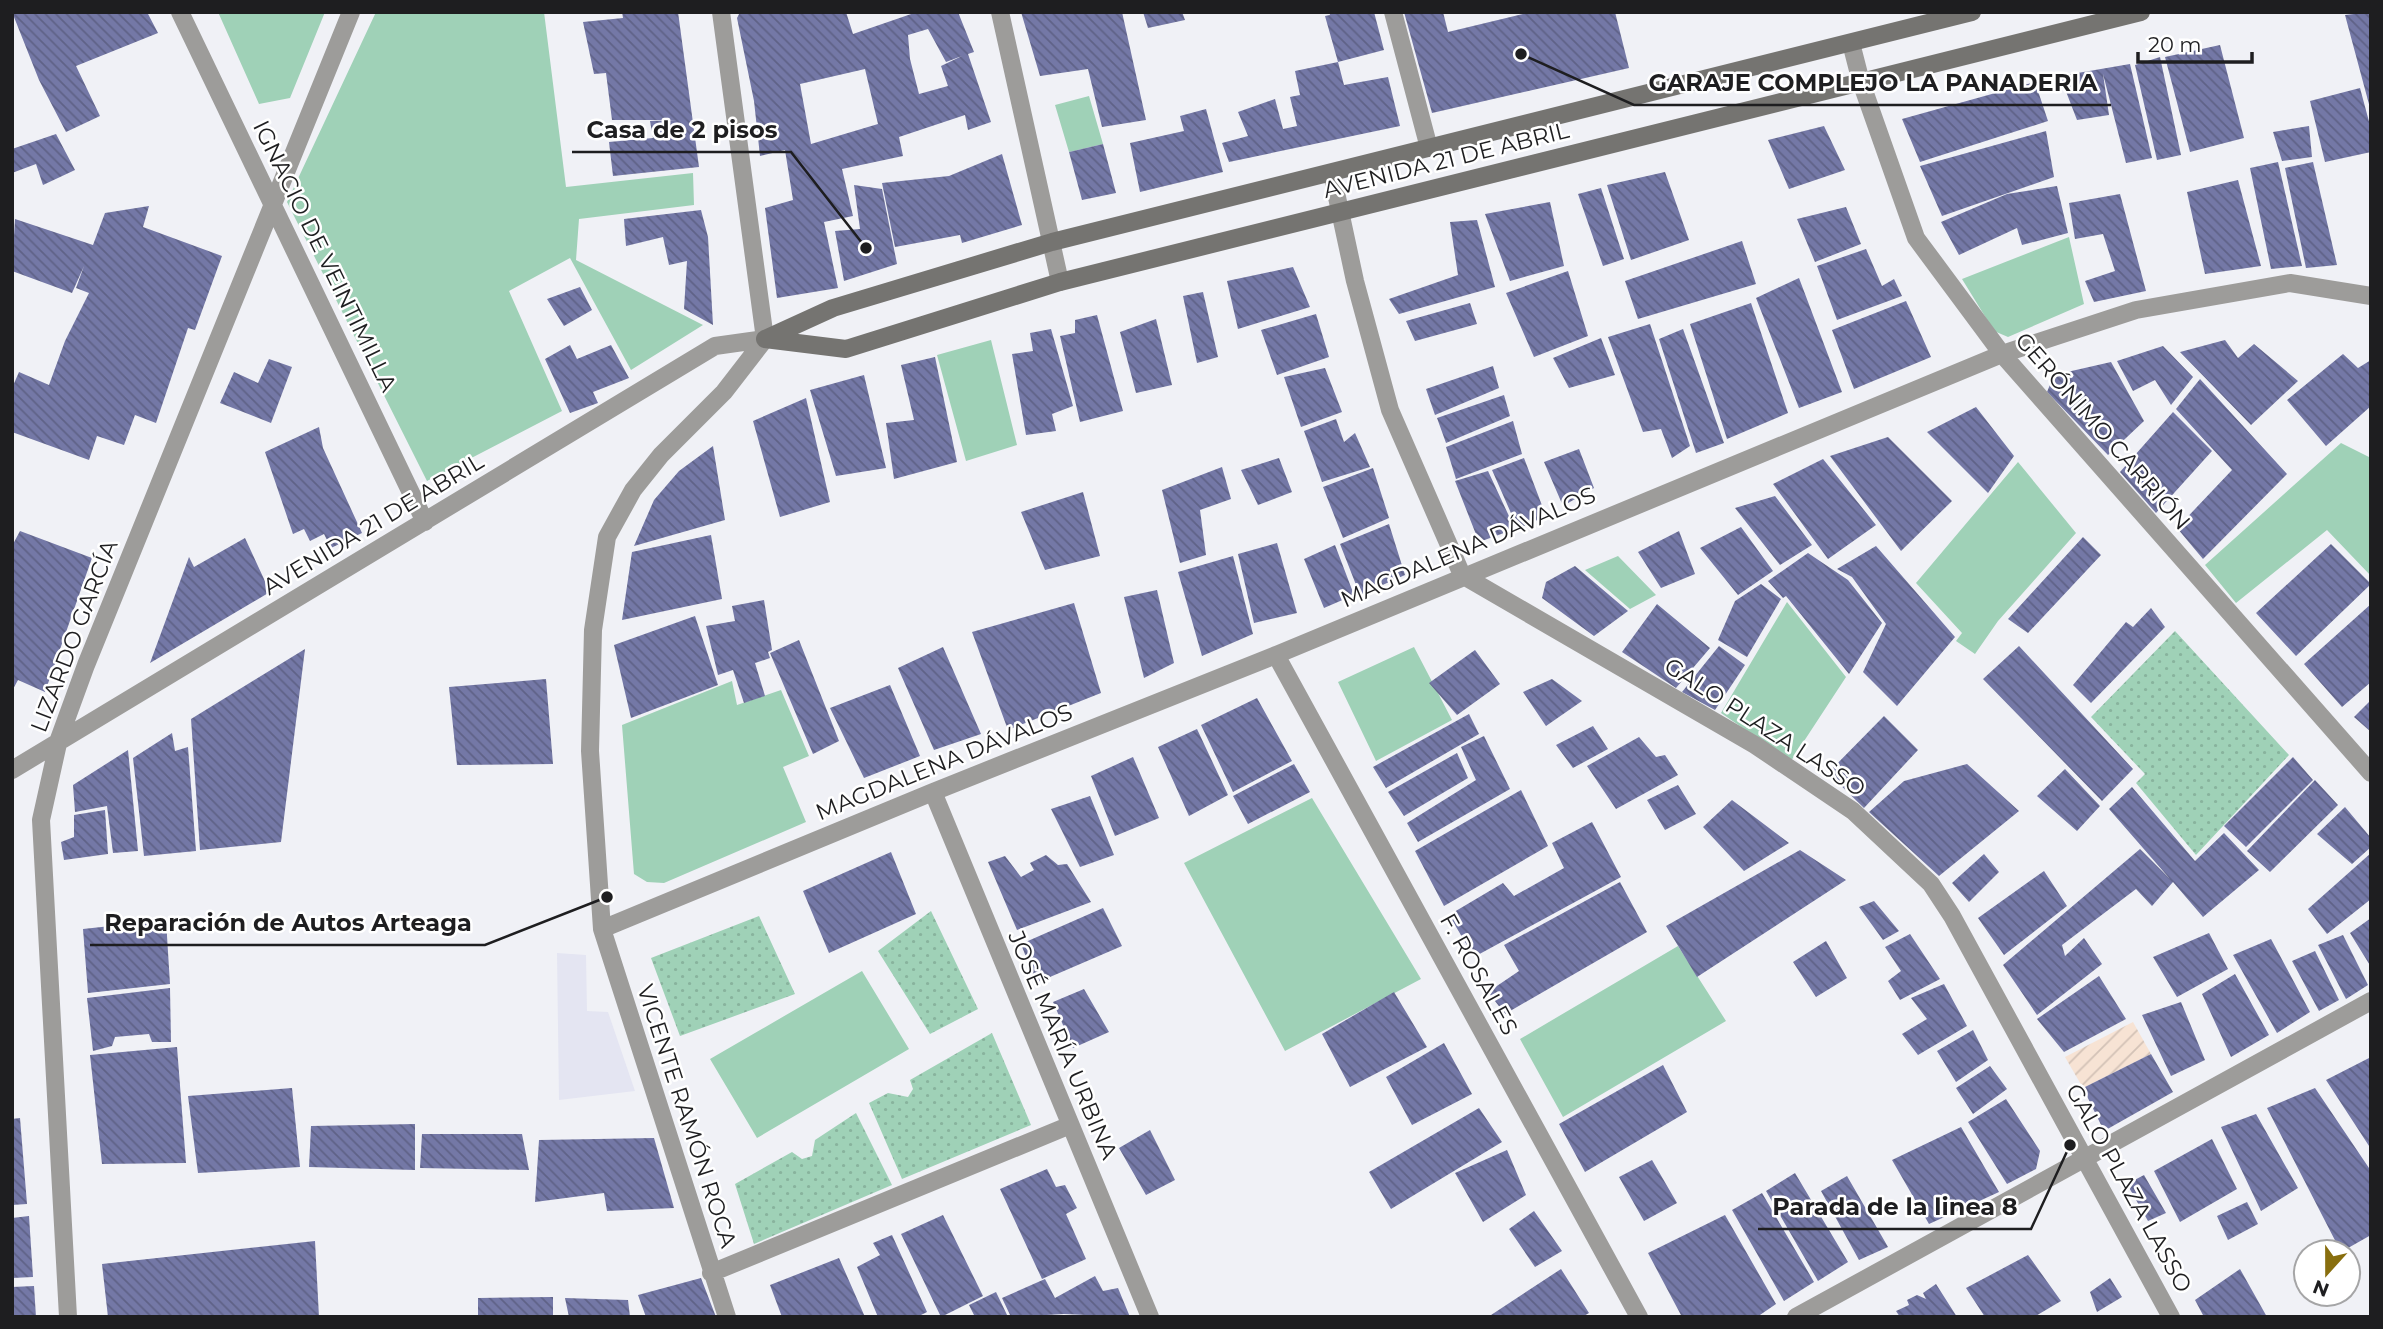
<svg xmlns="http://www.w3.org/2000/svg" width="2383" height="1329" font-family="Montserrat,sans-serif">
  <style>
    .built { fill: #e4e5f2 }
    .industrial { fill: url(#industrial-furrows) }
    .grass { fill: #9fd1b7 }
    .park { fill: url(#park-dots) }
    .building { fill: url(#building-back-hatch); fill-rule: evenodd }
    .lines { fill: none; stroke-linecap: round; stroke-linejoin: round }
    .minor { stroke: #9d9c9a; stroke-width: 18 }
    .secondary { stroke: #757471; stroke-width: 18 }
    .labels { text-anchor: middle; dominant-baseline: central; stroke-width: 5; stroke-linejoin: round; paint-order: stroke }
    .street-label { font-size: 23px; fill: #1e1e20; stroke: #fff }
    .leader { fill: none; stroke: #1e1e20; stroke-width: 2.5 }
    .callout-dot { fill: #1e1e20; stroke: #fff; stroke-width: 2.5 }
    .callout-label { font-size: 24px; text-anchor: middle; font-weight: bold; fill: #1e1e20; stroke: #fff; stroke-width: 5; stroke-linejoin: round; paint-order: stroke }
  </style>
  <defs>
    <pattern id="industrial-furrows" width="10" height="10" patternUnits="userSpaceOnUse" patternTransform="scale(1.75)"><rect width="10" height="10" fill="#f7e3d4"/><path d="M-1 1l2-2M0 10L10 0M9 11l2-2" fill="none" stroke="#d3c2b6"/></pattern>
    <pattern id="park-dots" width="8" height="8" patternUnits="userSpaceOnUse" patternTransform="scale(1.75)"><rect width="8" height="8" fill="#9fd1b7"/><path d="M2 2h.1M6 6h.1" fill="none" stroke="#88b39d" stroke-width="1.8" stroke-linecap="round"/></pattern>
    <pattern id="building-back-hatch" width="6" height="6" patternUnits="userSpaceOnUse" patternTransform="scale(1.75)"><rect width="6" height="6" fill="#7478a6"/><path d="M-1 5l2 2M0 0l6 6M5-1l2 2" fill="none" stroke="#5f6287"/></pattern>
  </defs>
  <rect width="100%" height="100%" fill="#f0f1f6"/>
  <path class="built" d="M557 953 586 955 587 1011 608 1012 635 1091 559 1100Z"/>
  <path class="industrial" d="M2133 1022 2151 1054 2083 1088 2065 1057Z"/>
  <path class="grass" d="M218 12H325L290 98 259 104Z
    M376 12H544L566 187 693 173 694 205 579 219 576 260 703 325 631 370 570 258 509 291 562 411 427 481 287 202Z
    M1089 96 1103 144 1069 152 1055 105Z
    M2069 237 2084 304 2008 337 1994 331 1962 279Z
    M991 340 1017 445 966 461 937 355Z
    M2341 443 2371 458V576L2327 530 2236 603 2205 565Z
    M2018 462 2076 533 1998 621 1975 654 1956 641 1962 633 1916 583Z
    M1618 556 1656 595 1630 609 1585 570Z
    M1787 602 1846 677 1791 761 1721 713Z
    M1414 647 1452 720 1376 761 1338 682Z
    M732 681 737 705 781 690 809 756 783 767 806 822 664 883 647 882 634 874 622 725Z
    M1312 798 1421 979 1285 1051 1184 863Z
    M1678 946 1726 1021 1563 1117 1520 1039Z
    M862 971 909 1049 757 1138 710 1059Z"/>
  <path class="park" d="M2175 631 2289 755 2196 855 2136 783 2145 774 2091 717Z
    M931 911 978 1009 930 1034 878 951Z
    M759 916 795 994 680 1036 651 958Z
    M992 1033 1031 1125 902 1179 869 1103 888 1093 908 1097 913 1089 910 1080Z
    M856 1113 892 1185 754 1244 735 1184 792 1152 802 1159 812 1156 815 1140Z"/>
  <path class="building" d="M12 12H147L158 33 76 66 100 116 66 132 39 80Z
    M622 12H678L699 167 613 176 609 142 653 138 650 121 677 120H612L606 73 594 74 583 22 623 18Z
    M740 12H846L853 34 917 12H958L974 52 968 54 991 122 968 130 965 115 899 137 903 156 842 169 853 216 824 222 838 288 777 298 765 208 793 200 785 150 760 156 754 101 737 18ZM928 29 946 62 962 56 941 66 948 86 919 94 910 59 908 35ZM865 69 878 124 811 144 800 84Z
    M1021 12H1122L1146 120 1102 127 1088 69 1040 76Z
    M1143 12H1182L1185 20 1148 28Z
    M1329 12H1374L1384 50 1338 62 1325 16 1330 15Z
    M1404 12H1443L1448 32 1531 12H1615L1629 68 1432 113Z
    M2371 12V108H2370L2345 15Z
    M2220 45 2244 138 2190 152 2165 57Z
    M2160 57 2181 155 2157 160 2135 65Z
    M1338 62 1344 85 1388 77 1400 126 1229 162 1222 143 1248 136 1238 112 1275 99 1283 129 1297 126 1290 97 1300 95 1295 71Z
    M2130 64 2152 158 2126 163 2103 74 2109 115 2077 120 2060 76Z
    M2035 82 2048 121 1920 162 1902 119Z
    M2360 88 2371 129V152L2325 162 2310 101Z
    M1206 109 1223 172 1140 192 1130 143 1184 131 1180 116Z
    M1824 126 1845 170 1789 189 1768 140Z
    M2309 126 2312 157 2282 161 2273 132Z
    M2046 131 2054 177 1942 216 1920 166Z
    M56 134 75 170 43 185 36 164 12 173V149Z
    M1103 144 1116 193 1082 200 1069 152Z
    M1002 154 1022 225 962 243 960 235 895 247 882 183 949 176Z
    M2278 162 2302 266 2271 269 2250 168Z
    M2313 162 2337 265 2306 268 2285 168Z
    M1665 172 1689 240 1631 260 1607 185Z
    M2238 180 2261 266 2205 274 2187 192Z
    M854 185 882 189 897 264 844 281 835 231 860 229Z
    M2057 186 2068 233 2022 245 2017 228 1959 255 1941 222 2007 194Z
    M1601 188 1624 259 1603 266 1578 194Z
    M2120 194 2146 291 2094 302 2085 281 2115 271 2103 234 2075 239 2069 203Z
    M1550 202 1564 266 1510 281 1485 214Z
    M149 206 143 227 222 256 195 330 188 328 156 423 135 415 124 445 97 436 89 460 12 432V388L19 372 49 385 65 341 89 293 76 288 84 266 72 293 12 271 15 219 93 245 105 213Z
    M1846 207 1861 244 1815 262 1797 219Z
    M701 210 708 237 713 325 684 309 687 261 669 265 663 237 626 246 624 219Z
    M1477 220 1495 287 1399 314 1389 299 1458 275 1450 222Z
    M1742 241 1756 284 1638 319 1625 281Z
    M1866 249 1882 286 1894 279 1902 296 1837 320 1817 266Z
    M1293 267 1310 307 1238 329 1227 281Z
    M1568 271 1588 336 1534 357 1506 293Z
    M1799 278 1842 392 1799 408 1756 298Z
    M580 287 592 310 564 326 547 299Z
    M1203 292 1218 357 1197 363 1183 296Z
    M1906 301 1931 357 1854 389 1832 330Z
    M1470 303 1477 324 1415 341 1406 321Z
    M1751 303 1788 413 1727 439 1690 324Z
    M1316 314 1329 357 1277 375 1261 330Z
    M1097 315 1123 411 1080 422 1060 336 1075 333V320Z
    M1156 319 1172 385 1136 393 1120 332Z
    M1650 324 1690 446 1672 458 1661 429 1643 432 1608 337Z
    M1051 329 1073 406 1052 414 1056 431 1026 435 1012 354 1033 351 1030 333Z
    M1683 329 1724 443 1696 453 1659 339Z
    M1601 338 1615 375 1569 388 1553 358Z
    M2225 340 2238 358 2254 344 2298 381 2251 425 2180 352Z
    M570 345 577 359 611 345 629 378 593 392 598 403 570 413 545 359Z
    M2163 346 2193 377 2171 405 2155 380 2133 391 2117 361Z
    M2343 354 2358 368 2371 360V406L2326 446 2287 400Z
    M935 357 957 462 894 479 886 423 914 420 901 365Z
    M269 359 292 367 271 423 220 403 234 372 258 383Z
    M2111 362 2144 421 2108 455 2047 392 2054 375Z
    M1493 366 1499 388 1435 415 1426 389Z
    M1325 368 1342 412 1301 427 1284 377Z
    M864 375 886 468 836 476 810 390Z
    M2200 379 2287 474 2203 559 2177 528 2232 470 2176 409Z
    M1504 395 1510 416 1446 443 1437 418Z
    M806 398 830 502 780 517 753 421Z
    M1976 407 2014 456 1988 493 1927 432Z
    M2173 412 2212 451 2156 513 2120 472Z
    M1336 419 1344 442 1355 433 1370 467 1322 482 1304 431Z
    M1513 421 1522 454 1456 479 1446 447Z
    M319 427 323 448 362 533 331 548 324 534 310 541 304 529 293 534 265 452Z
    M1888 437 1952 501 1901 551 1830 456Z
    M713 446 725 520 634 546 654 500 679 471Z
    M1579 449 1594 488 1563 506 1544 462Z
    M1279 458 1292 492 1258 505 1241 470Z
    M1524 458 1546 516 1518 529 1492 470Z
    M1823 459 1876 525 1828 559 1773 484Z
    M1222 467 1231 499 1200 510 1206 555 1180 563 1162 490Z
    M1373 468 1389 518 1343 538 1323 487Z
    M1488 471 1515 529 1479 542 1455 481Z
    M1083 492 1100 556 1045 570 1021 512Z
    M1775 496 1812 545 1780 565 1735 508Z
    M1389 524 1405 575 1360 595 1340 544Z
    M1741 527 1773 571 1738 595 1700 548Z
    M20 531 92 558 45 692 18 680 12 691V546Z
    M1679 531 1695 574 1661 588 1638 552Z
    M711 535 722 599 622 620 632 552Z
    M2083 537 2101 555 2028 633 2008 619Z
    M245 538 270 592 150 663 189 557 194 567Z
    M1277 543 1297 613 1254 623 1238 554Z
    M2331 544 2371 584 2296 656 2256 613Z
    M1335 545 1354 595 1324 608 1304 559Z
    M1876 546 1955 637 1897 706 1863 672 1886 624 1852 577 1837 569Z
    M1808 553 1848 580 1882 623 1849 674 1786 596 1783 598 1768 581Z
    M1233 556 1253 634 1202 656 1178 572Z
    M1575 566 1628 611 1594 636 1542 598 1546 582Z
    M1761 584 1781 599 1747 657 1718 640 1735 601Z
    M1157 590 1174 663 1144 678 1124 597Z
    M764 600 772 650 768 652 770 658 755 663 765 696 744 703 733 670 718 675 706 626 735 621 732 606Z
    M1074 603 1101 693 1008 730 972 632Z
    M1657 604 1710 648 1676 688 1622 652Z
    M2371 604V682L2342 707 2304 664Z
    M2151 608 2165 627 2091 703 2073 685 2126 622 2133 627Z
    M695 616 718 685 631 718 614 645Z
    M799 640 839 741 813 754 770 653Z
    M1719 646 1745 665 1715 710 1682 692Z
    M2019 646 2133 769 2102 801 1983 679Z
    M943 647 981 734 934 750 898 668Z
    M305 649 281 842 200 850 191 719Z
    M1475 650 1500 684 1457 715 1429 683Z
    M546 679 553 764 457 765 449 687Z
    M1552 679 1582 701 1546 726 1523 692Z
    M890 685 920 756 864 778 830 708Z
    M1257 698 1292 761 1233 792 1201 725Z
    M2371 700V732L2354 717Z
    M1469 714 1479 734 1386 788 1373 767Z
    M1884 716 1918 750 1864 808 1828 773Z
    M1593 726 1608 749 1573 768 1556 745Z
    M1197 729 1228 795 1189 816 1158 747Z
    M172 733 175 751 188 747 196 851 144 856 133 758Z
    M1484 736 1510 789 1418 842 1407 823 1476 780 1461 747Z
    M1639 737 1656 757 1665 755 1678 775 1616 809 1587 766Z
    M128 750 138 851 113 853 107 806 75 812 73 785Z
    M1457 753 1468 778 1404 816 1388 792Z
    M1133 757 1159 818 1115 836 1091 776Z
    M2293 757 2313 780 2246 847 2224 826Z
    M1294 764 1310 792 1248 824 1233 796Z
    M1967 764 2019 811 1939 876 1869 812 1904 781Z
    M2065 769 2100 806 2077 831 2037 796Z
    M2315 780 2338 805 2270 872 2247 851Z
    M1678 785 1696 814 1665 830 1647 800Z
    M2132 787 2195 861 2224 833 2259 870 2203 917 2173 882 2152 906 2136 889 2062 945 2065 956 2084 938 2102 964 2037 1015 2003 965 2140 849 2170 879 2109 809Z
    M1521 790 1548 846 1444 906 1415 851Z
    M1090 796 1114 855 1080 867 1051 809Z
    M1732 800 1789 843 1744 871 1703 827Z
    M2345 807 2371 838V847L2352 864 2317 834Z
    M105 810 108 854 64 860 61 842 74 837V815Z
    M1592 822 1621 877 1474 957 1449 915 1503 883 1514 896 1564 868 1552 843Z
    M1800 850 1846 880 1697 977 1666 926Z
    M891 852 916 914 829 953 803 891Z
    M2371 853V899L2327 934 2308 909Z
    M1984 854 1999 872 1969 902 1952 883Z
    M1046 855 1058 865 1067 864 1091 902 1017 930 988 862 1005 856 1021 877 1034 870 1030 863Z
    M2044 871 2067 906 2004 955 1978 918Z
    M1620 882 1647 932 1505 1014 1488 992 1519 971 1504 945Z
    M1874 901 1899 931 1883 940 1859 907Z
    M1103 908 1122 946 1036 983 1021 944Z
    M2371 918V967L2350 933Z
    M166 920 170 984 88 993 83 929Z
    M2209 933 2228 969 2177 997 2153 957Z
    M1910 934 1940 979 1900 1000 1888 981 1901 971 1885 947Z
    M2343 935 2368 985 2346 999 2318 945Z
    M2271 939 2310 1012 2277 1033 2233 955Z
    M1826 941 1847 978 1816 997 1793 962Z
    M2315 951 2339 1000 2319 1011 2292 961Z
    M2235 974 2269 1035 2231 1057 2202 994Z
    M2099 976 2126 1019 2064 1052 2037 1019Z
    M1944 984 1967 1026 1918 1055 1902 1034 1927 1019 1911 998Z
    M170 988 171 1042H152L149 1034 115 1037 112 1046 93 1051 87 998Z
    M1084 989 1109 1032 1073 1048 1053 1002Z
    M1394 992 1427 1047 1350 1087 1322 1034Z
    M2181 1002 2205 1060 2171 1076 2142 1015Z
    M1973 1030 1988 1060 1956 1082 1937 1051Z
    M1444 1043 1472 1094 1412 1125 1386 1077Z
    M177 1047 186 1163 102 1164 90 1055Z
    M2151 1054 2173 1092 2104 1131 2083 1088Z
    M2371 1057V1149L2326 1080Z
    M1663 1065 1687 1112 1585 1172 1559 1124Z
    M1990 1066 2007 1089 1973 1114 1956 1088Z
    M292 1088 300 1167 198 1173 188 1096Z
    M2315 1088 2371 1171V1235L2341 1252 2267 1108Z
    M2006 1099 2040 1151 2036 1169 2007 1184 1968 1122Z
    M1479 1108 1502 1142 1391 1209 1369 1172Z
    M2256 1114 2298 1188 2261 1211 2221 1127Z
    M20 1118 27 1204 12 1205V1119Z
    M415 1124V1170L309 1167 311 1126Z
    M1961 1127 1999 1192 1929 1224 1892 1160Z
    M1150 1130 1175 1180 1146 1195 1119 1148Z
    M422 1134H522L529 1170 420 1168Z
    M654 1138 674 1208 607 1211 604 1193 535 1202 539 1140Z
    M2212 1139 2237 1189 2180 1222 2154 1171Z
    M1507 1150 1526 1195 1483 1222 1455 1173Z
    M1652 1160 1677 1203 1644 1221 1619 1177Z
    M1047 1169 1056 1187 1065 1185 1077 1208 1066 1214 1086 1259 1042 1279 1000 1189Z
    M1795 1173 1848 1262 1818 1281 1766 1191Z
    M2144 1175 2166 1213 2148 1221 2127 1184Z
    M1847 1176 1888 1247 1859 1260 1821 1191Z
    M1762 1193 1814 1282 1784 1301 1732 1210Z
    M2247 1202 2258 1224 2228 1240 2217 1216Z
    M1534 1211 1562 1251 1535 1267 1509 1229Z
    M943 1215 983 1296 941 1317 901 1234Z
    M1725 1215 1776 1304 1757 1317H1682L1648 1253Z
    M29 1216 33 1277 12 1278V1218Z
    M892 1235 927 1312 917 1317H878L857 1267 880 1255 873 1243Z
    M315 1241 319 1317H108L102 1264Z
    M2028 1255 2061 1301 2034 1317H1985L1966 1288Z
    M839 1258 865 1317H782L770 1285Z
    M1561 1269 1589 1313 1582 1317H1488Z
    M2240 1269 2267 1317H2204L2195 1300Z
    M1095 1276 1103 1291 1118 1288 1130 1317 1064 1314 1011 1317 1002 1298 1045 1279 1055 1298Z
    M701 1278 716 1317H646L638 1295Z
    M2110 1278 2122 1297 2097 1312 2090 1292Z
    M1936 1284 1957 1317H1900L1896 1311 1909 1305 1907 1300 1917 1295 1926 1299 1923 1293Z
    M34 1286 36 1317H12V1287Z
    M996 1292 1008 1317H975L969 1305Z
    M553 1297V1317H478V1298Z
    M565 1298 628 1300 630 1317H569Z"/>
  <g class="lines">
    <path class="minor" d="M180 12 425 522
      M721 12 765 339
      M1000 12 1060 282
      M1393 12 1429 148
      M1851 43 1861 82 1916 238 2002 354 2371 773
      M1332 174 1355 281 1390 410 1462 575 1755 745 1853 811 1931 884 1952 916 2171 1317
      M1276 655 1639 1317
      M12 770 715 346 765 339
      M933 792 1150 1317
      M602 929 933 792 1276 655 2002 354 2136 310 2290 283 2371 296
      M711 1273 1068 1126
      M68 1317 41 820 59 739 86 665 351 12
      M727 1317 602 929 590 751 593 630 607 537 633 490 661 455 724 392 765 339
      M1796 1317 2371 1001"/>
    <path class="secondary" d="M765 339 846 349 1060 282 2141 12
      M765 339 833 308 1052 242 1972 12"/>
  </g>
  <g class="labels">
    <g class="street-label">
      <text transform="translate(1446 160) rotate(-14)">AVENIDA 21 DE ABRIL</text>
      <text transform="translate(325 256) rotate(64)">IGNACIO DE VEINTIMILLA</text>
      <text transform="translate(2103 431) rotate(49)">GERÓNIMO CARRIÓN</text>
      <text transform="translate(373 524) rotate(-31)">AVENIDA 21 DE ABRIL</text>
      <text transform="translate(1468 547) rotate(-23)">MAGDALENA DÁVALOS</text>
      <text transform="translate(74 636) rotate(-69)">LIZARDO GARCÍA</text>
      <text transform="translate(1765 727) rotate(33)">GALO PLAZA LASSO</text>
      <text transform="translate(944 762) rotate(-22)">MAGDALENA DÁVALOS</text>
      <text transform="translate(1479 974) rotate(61)">F. ROSALES</text>
      <text transform="translate(1063 1045) rotate(67)">JOSÉ MARÍA URBINA</text>
      <text transform="translate(687 1116) rotate(72)">VICENTE RAMÓN ROCA</text>
      <text transform="translate(2129 1188) rotate(61)">GALO PLAZA LASSO</text>
    </g>
  </g>
  <path class="leader" d="M1521 54L1634 105H2111M866 248L791 152H572M607 897L485 945H90M2070 1145L2031 1229H1758"/>
  <g class="callout-dot">
    <circle cx="1521" cy="54" r="7"/>
    <circle cx="866" cy="248" r="7"/>
    <circle cx="607" cy="897" r="7"/>
    <circle cx="2070" cy="1145" r="7"/>
  </g>
  <g class="callout-label">
    <text x="1873" y="91">GARAJE COMPLEJO LA PANADERIA</text>
    <text x="682" y="138">Casa de 2 pisos</text>
    <text x="288" y="931">Reparación de Autos Arteaga</text>
    <text x="1895" y="1215">Parada de la linea 8</text>
  </g>
  <rect width="2383" height="1329" fill="none" stroke="#1e1e20" stroke-width="28"/>
  <g transform="translate(2327 1273) rotate(201)"><circle r="33" fill="#ffffff" stroke="#a5a5a6" stroke-width="2"/>
  <path d="M0-5L12 26L0 18L-12 26Z" fill="#886e0e"/>
  <text y="-10" font-size="19" font-weight="bold" text-anchor="middle" fill="#1e1e20">N</text>
  </g>
  <path d="M2138 52v10h114v-10" fill="none" stroke="#1e1e20" stroke-width="3.5"/>
  <text x="2148" y="52" font-size="21" fill="#1e1e20" stroke="#ffffff" stroke-width="5" paint-order="stroke">20 m</text>
</svg>
